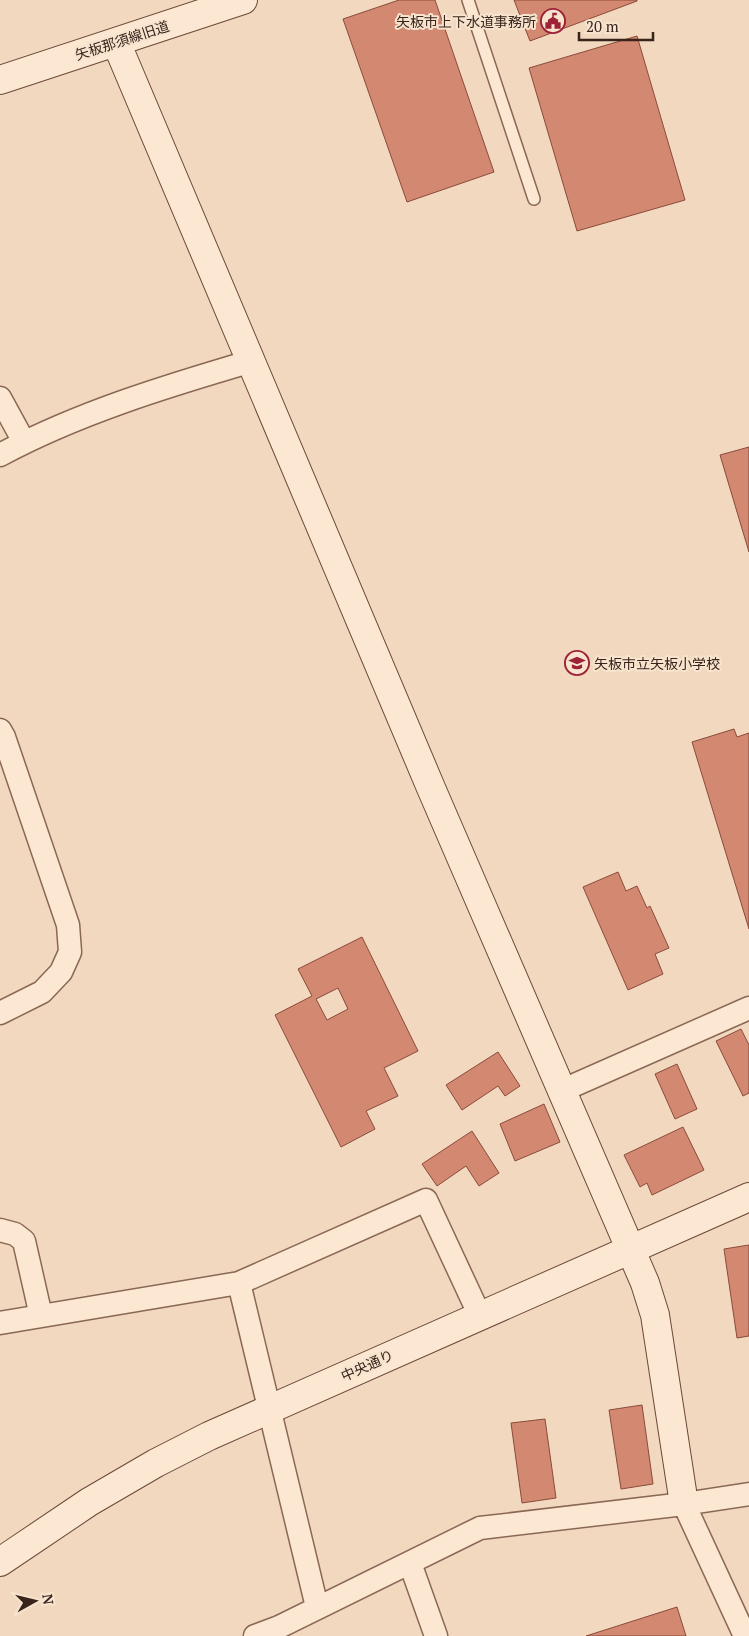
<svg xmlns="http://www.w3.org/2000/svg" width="749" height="1636" font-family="'PT Serif','Noto Sans JP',serif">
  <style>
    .building { fill: #d28871; stroke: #8b4b3a; fill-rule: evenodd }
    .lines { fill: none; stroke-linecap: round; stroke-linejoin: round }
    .lane-casing { stroke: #8a6855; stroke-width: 14 }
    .street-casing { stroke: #8a6855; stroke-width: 25 }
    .secondary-casing { stroke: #6c4939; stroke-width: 30 }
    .lane { stroke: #fbe7d2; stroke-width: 11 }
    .street { stroke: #fbe7d2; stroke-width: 22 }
    .secondary { stroke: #fbe7d2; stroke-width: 28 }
    .labels { text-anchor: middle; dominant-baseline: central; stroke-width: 4; stroke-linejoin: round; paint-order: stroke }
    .poi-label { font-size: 14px; fill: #38241b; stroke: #f8e4ce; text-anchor: end }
    .street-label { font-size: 14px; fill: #38241b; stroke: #f8e4ce }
  </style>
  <rect width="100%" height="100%" fill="#f1d8be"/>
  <path class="building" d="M399 0H435L494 172 407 202 343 19Z
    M514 0H637V1L530 41Z
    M637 36 685 200 577 231 529 68Z
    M749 447V552L720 455Z
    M734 729 737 737 749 733V929L692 742Z
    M618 872 626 891 637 886 647 908 650 906 669 948 655 954 663 974 628 990 583 887Z
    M362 937 418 1051 384 1068 398 1096 366 1111 375 1129 341 1147 275 1015 312 996 298 969ZM338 988 348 1009 327 1020 316 999Z
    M741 1029 749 1045V1093L743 1096 716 1041Z
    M498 1052 520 1086 505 1096 498 1086 462 1110 446 1085Z
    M677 1064 697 1109 675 1119 655 1074Z
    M544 1104 560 1142 515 1161 500 1124Z
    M683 1127 704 1170 652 1195 647 1183 640 1187 624 1155Z
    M472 1131 499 1173 479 1186 466 1166 437 1186 422 1164Z
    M749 1245V1336L737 1338 724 1249Z
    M642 1405 653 1484 621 1489 609 1410Z
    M545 1419 556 1498 522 1503 511 1423Z
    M677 1607 686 1636H586Z"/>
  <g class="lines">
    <defs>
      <path id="lane" d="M468 0 534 199"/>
      <path id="street" d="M0 398 24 442
        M0 455C78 413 167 386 252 361
        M0 730 4 737 68 925 70 952 61 972 42 992 0 1013
        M561 1091 749 1008
        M0 1230 15 1234 24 1241 41 1316
        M239 1283 317 1607
        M0 1323 239 1283 426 1200 480 1316
        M684 1504 745 1636
        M410 1563 436 1636
        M255 1636 279 1627 480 1528 684 1504 749 1494"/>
      <path id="secondary" d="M116 42 431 788 645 1283 655 1315 684 1504
        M0 80 243 0
        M0 1562 89 1502 156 1463 209 1436 749 1197"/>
    </defs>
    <use href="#lane" class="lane-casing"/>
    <use href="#street" class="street-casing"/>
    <use href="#secondary" class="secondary-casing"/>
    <use href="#lane" class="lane"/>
    <use href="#street" class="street"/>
    <use href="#secondary" class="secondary"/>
  </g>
  <defs>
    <symbol id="civic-ring" viewBox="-11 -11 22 22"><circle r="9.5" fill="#f8e4ce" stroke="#9d2238" stroke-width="1.5"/><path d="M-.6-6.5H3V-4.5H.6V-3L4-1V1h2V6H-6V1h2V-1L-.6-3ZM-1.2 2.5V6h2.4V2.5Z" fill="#9d2238"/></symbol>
    <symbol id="school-ring" viewBox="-11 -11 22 22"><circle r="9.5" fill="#f8e4ce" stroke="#9d2238" stroke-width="1.5"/><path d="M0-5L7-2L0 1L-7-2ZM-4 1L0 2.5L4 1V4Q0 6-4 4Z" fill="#9d2238"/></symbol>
  </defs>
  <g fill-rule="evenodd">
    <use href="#civic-ring" x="539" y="7" width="28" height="28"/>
    <use href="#school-ring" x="563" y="649" width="28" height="28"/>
  </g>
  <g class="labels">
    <g class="poi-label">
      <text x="536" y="21">矢板市上下水道事務所</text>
      <text x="594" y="663" text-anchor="start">矢板市立矢板小学校</text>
    </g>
    <g class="street-label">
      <text transform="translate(122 40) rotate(-18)">矢板那須線旧道</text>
      <text transform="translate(367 1365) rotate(-24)">中央通り</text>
    </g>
  </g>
  <g transform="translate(35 1601) rotate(82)" stroke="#f8e4ce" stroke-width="4" paint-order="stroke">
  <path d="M0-4L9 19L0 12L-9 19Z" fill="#38241b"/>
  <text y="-8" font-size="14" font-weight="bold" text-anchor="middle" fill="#38241b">N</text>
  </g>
  <path d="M579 32v8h74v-8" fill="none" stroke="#38241b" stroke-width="2.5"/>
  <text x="586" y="32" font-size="15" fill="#38241b" stroke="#f8e4ce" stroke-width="4" paint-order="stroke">20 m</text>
</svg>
